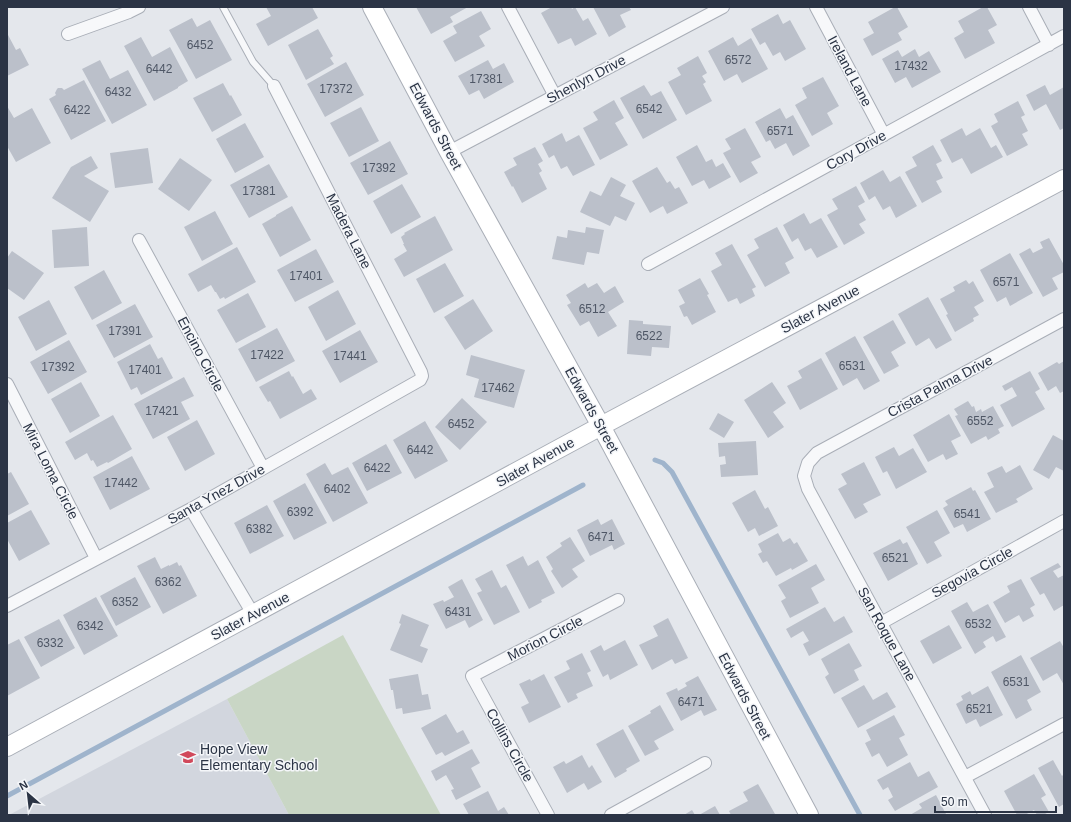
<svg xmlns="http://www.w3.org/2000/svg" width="1071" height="822" font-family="Arial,sans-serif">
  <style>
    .built { fill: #d2d6de }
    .green { fill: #c9d6c5 }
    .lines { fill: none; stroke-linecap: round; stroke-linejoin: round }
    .stream { stroke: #9fb4cc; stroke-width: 5 }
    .building { fill: #bbc0ca }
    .lane-casing { stroke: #a9aeb7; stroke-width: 8 }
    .street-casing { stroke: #a9aeb7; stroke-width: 14 }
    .secondary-casing { stroke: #a9aeb7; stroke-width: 20 }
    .lane { stroke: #f7f8fa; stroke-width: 6 }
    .street { stroke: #f7f8fa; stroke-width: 12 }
    .secondary { stroke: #fff; stroke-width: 18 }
    .labels { text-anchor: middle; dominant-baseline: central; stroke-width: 3; stroke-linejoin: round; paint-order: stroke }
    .number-label { font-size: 12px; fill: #4f5766 }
    .street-label { font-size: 14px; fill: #2b3445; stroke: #f4f6f9 }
    .poi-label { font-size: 14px; fill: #2b3445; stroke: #f4f6f9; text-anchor: start }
  </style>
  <rect width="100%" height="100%" fill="#e4e7ec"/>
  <path class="built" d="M227 699 289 815H9Z"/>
  <path class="green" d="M343 635 441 815H289L227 699Z"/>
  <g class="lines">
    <path class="stream" d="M655 460 663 463 672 472 860 815
      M7 796 583 485"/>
  </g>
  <path class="building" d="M266 7H312L318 18 268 46 256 24 271 16Z
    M416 7H468L450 17 453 22 431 34Z
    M552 7H571L572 9 575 7 583 21 588 18 597 34 575 46 571 38 558 44 541 13Z
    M593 7H629L631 10 620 15 626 27 609 37Z
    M895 7H897L908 27 898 33 902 40 872 56 863 39 874 33 868 22Z
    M983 7H987L997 25 988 30 995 43 965 59 954 38 964 32 958 21Z
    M481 11 491 29 479 36 485 46 455 62 443 41 457 33 453 26Z
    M778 14 783 24 790 20 806 49 785 61 780 52 773 56 765 42 760 45 751 29Z
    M192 18 197 27 210 20 232 60 196 79 169 30Z
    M318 29 333 56 330 58 334 64 306 80 288 45Z
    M7 33 16 50 20 48 29 65 7 76Z
    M141 37 152 57 170 47 188 81 178 87V88L154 101 124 46Z
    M733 37 738 46 751 38 768 69 742 83 737 74 724 81 708 51Z
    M915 49 919 57 929 51 941 72 912 88 906 77 895 83 882 59 898 50 902 57Z
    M698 56 707 73 702 76 706 82 703 84 712 101 686 115 668 82 681 75 677 68Z
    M100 60 110 79 128 70 147 105 112 124 82 69Z
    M488 60 493 69 504 63 514 82 484 99 479 90 469 95 458 76Z
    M346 62 364 95 325 117 307 84Z
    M823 77 839 106 827 113 833 124 812 136 795 105 807 98 802 88Z
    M84 80 106 121 71 140 49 99 56 95 55 93 57 89 58 88H62L64 90Z
    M223 83 230 96 231 95 242 115 212 132 193 98Z
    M644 85 651 96 661 91 677 120 643 139 620 98Z
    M1045 85 1050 95 1064 87V128L1060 130 1046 104 1034 111 1026 95Z
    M614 100 624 118 615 123 628 145 600 160 583 128 598 120 593 112Z
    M1018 101 1025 115 1021 117 1028 131 1022 134 1028 145 1007 156 991 126 998 122 994 114Z
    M7 106 14 118 32 108 51 143 16 162 7 146Z
    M361 107 379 141 349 157 330 123Z
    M780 108 786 119 793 115 810 146 793 156 786 143 775 149 770 140 766 142 755 122Z
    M245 123 264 157 235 173 216 139Z
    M745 128 761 157 751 162 758 173 740 183 723 153 731 149 725 139Z
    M962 128 966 136 980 128 991 148 996 145 1003 157 971 174 962 158 952 163 940 140Z
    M562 133 566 142 579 135 595 165 573 176 567 166 561 169 554 155 549 158 542 144Z
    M390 141 408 174 368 195 350 163Z
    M697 145 706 162 712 159 716 167 723 163 731 177 709 189 704 180 692 186 676 157Z
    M933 145 942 161 936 164 943 178 936 181 942 192 922 203 905 172 917 166 912 157Z
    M535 147 543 161 538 164 542 171 539 173 547 189 522 203 513 186 512 187 504 172 517 165 513 158Z
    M148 148 153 183 115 188 110 153Z
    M91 156 98 168 84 176 109 191 90 222 52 198 71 167Z
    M180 158 212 180 189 211 158 189Z
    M269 164 288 197 249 218 230 185Z
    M657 167 667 183 670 181 675 189 679 187 688 203 667 214 663 206 650 213 632 181Z
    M883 170 890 182 900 176 917 206 896 218 890 206 883 210 875 196 869 200 860 183Z
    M611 177 626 185 620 196 635 203 626 221 615 216 610 226 580 212 590 191 601 196Z
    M402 184 421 217 391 234 373 201Z
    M856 186 865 202 858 206 866 220 859 224 865 233 844 245 827 215 838 209 832 199Z
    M292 206 311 240 280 257 262 224 276 216V215Z
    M215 211 233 244 202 261 184 227Z
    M804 213 810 224 821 218 838 247 817 258 811 248 805 251 798 238 792 242 783 225Z
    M435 216 453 250 404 277 394 259 407 251 403 244H404L401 237 405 234 404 233Z
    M87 227 89 266 54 268 52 230Z
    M586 227 604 230 599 254 587 252 584 265 552 259 557 236 567 238 568 230 585 233Z
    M777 227 794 258 785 263 790 273 765 287 747 255 759 248 754 239Z
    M1049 238 1064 265V272L1052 278 1058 289 1043 297 1019 254 1030 248 1033 253 1043 248 1040 242Z
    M732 244 756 287 752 289 755 296 740 304 737 298 728 302 711 271 722 265 715 253Z
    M237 247 256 282 225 299 224 297 220 299 216 292H215L211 285 198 292 188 274Z
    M316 249 334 282 295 302 277 270Z
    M12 251 44 273 24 300 7 288V258Z
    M1010 253 1033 293 1010 306 1006 297 997 302 980 270Z
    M445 263 464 296 434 313 416 279Z
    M104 270 122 303 92 320 74 287Z
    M700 278 709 294 707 295 716 312 692 325 687 316 684 317 679 306 685 303 678 290Z
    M966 280 969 284 973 281 984 301 974 307 979 315 973 318 974 321 955 332 946 315 948 314 940 299 955 291 953 287Z
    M585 283 588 288 597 283 604 293 615 286 624 302 608 312 617 326 598 337 589 321 580 326 567 305 571 303 566 295Z
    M338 290 356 324 326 341 308 307Z
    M248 293 266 327 236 343 217 310Z
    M928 297 952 340 936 349 929 338 916 346 898 314Z
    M473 299 493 331 465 350 444 317Z
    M49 300 67 334 36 351 18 317Z
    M135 304 153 337 114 358 96 325Z
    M629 320 643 321V324L671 326 669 348 652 347 651 356 627 354Z
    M893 320 906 343 891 352 899 366 884 374 863 337Z
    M277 328 295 361 256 382 238 349Z
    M360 330 378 362 340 383 322 351Z
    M855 336 880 381 864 390 857 378 843 386 825 353Z
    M69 340 87 372 48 394 30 362Z
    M150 344 158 359 162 357 173 378 141 395 137 387 131 390 117 362Z
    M471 355 525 370 514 408 474 397 479 379 466 375Z
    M821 358 838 389 800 410 787 386 802 378 798 371Z
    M1064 361V391L1060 393 1056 386 1048 391 1038 373 1057 362 1059 364Z
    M289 371 292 377 293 376 303 394 311 389 317 399 280 419 270 401 268 402 259 387Z
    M1030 371 1040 389 1035 392 1045 409 1012 427 1000 405 1017 396 1012 387 1005 391 1002 386Z
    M184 377 194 396 181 402 190 419 153 439 134 404Z
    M81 382 100 416 70 433 51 399Z
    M772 382 786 403 773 412 784 427 768 438 744 400Z
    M462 398 487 422 460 450 435 427Z
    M968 401 972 407 974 406 976 412 981 409 982 412 993 406 1004 426 998 429 1000 433 988 440 986 436 971 444 955 416 958 415 954 409Z
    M718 413 734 422 724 438 709 429Z
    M949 414 961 436 951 441 958 454 946 460 943 454 928 462 913 435Z
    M113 415 132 449 108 463 107 462 97 467 93 460 91 461 87 453 75 460 65 442Z
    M197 420 215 454 185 471 167 437Z
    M425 421 448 461 415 479 393 440Z
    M1053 435 1064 441V471L1056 467 1049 479 1033 470Z
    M756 441 758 475 721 477 720 465 726 464 725 456 719 457 718 443Z
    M386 444 402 473 367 491 352 463Z
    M894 447 899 456 913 448 927 472 896 489 887 471 883 473 875 457Z
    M132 456 150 489 110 510 93 477Z
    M864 462 881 495 863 504 868 512 855 519 838 489 847 484 841 474Z
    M325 463 332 475 348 467 368 503 333 522 306 474Z
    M1020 465 1033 489 1016 499 1018 502 996 513 984 492 994 487 987 473 1002 466 1006 473Z
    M11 472 29 504 7 516V474Z
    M305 483 327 523 294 540 273 501Z
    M971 487 973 491 975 490 991 519 967 532 963 524 954 528 943 508 948 505 945 501Z
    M755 490 765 509 768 507 778 526 759 536 755 528 748 532 732 503Z
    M267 505 284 536 250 554 234 523Z
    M31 510 50 544 19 561 7 539V523Z
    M937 510 950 533 934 542 942 556 927 564 906 527Z
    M598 519 601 525 612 519 625 544 614 550 612 545 590 556 577 530Z
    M778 533 783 542 790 538 794 544 797 542 808 561 792 570 791 568 776 576 767 561 763 563 758 554 762 552 758 544Z
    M570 537 585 561 572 569 578 577 562 588 551 571 553 569 546 557 562 546 560 543Z
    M900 539 903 544 907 542 918 564 888 581 873 553Z
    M523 556 528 566 538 560 555 593 541 600 542 602 529 609 506 565Z
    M155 557 161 569 169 565V566L177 562 179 566 181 565 197 596 163 614 137 566Z
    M1058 563 1061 567 1053 571 1058 578 1064 575V605L1054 611 1044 593 1040 595 1030 578Z
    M816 564 825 580 811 588 819 603 790 618 781 601 786 598 778 585Z
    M492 570 501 588 506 585 520 612 494 625 477 593 482 591 475 579Z
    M135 577 151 607 116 626 100 596Z
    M462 579 483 620 469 628 465 620 446 629 433 604 443 600 444 602 454 597 448 587Z
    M1021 579 1035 605 1030 608 1034 616 1023 622 1019 615 1005 623 993 602 1010 592 1007 586Z
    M96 597 118 636 84 655 63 615Z
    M967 602 973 612 988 604 1006 637 996 642 993 636 983 642 986 647 975 654 951 611Z
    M825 607 834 622 844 616 853 632 809 656 803 644 809 641 803 631 791 638 786 629Z
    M402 614 429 625 420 646 428 649 422 663 390 650 401 624 399 623Z
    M668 618 688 658 675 664 672 659 652 670 639 645 658 636 653 626Z
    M59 619 75 648 41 667 24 637Z
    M949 625 962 648 933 664 920 641Z
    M19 639 40 678 7 696V645Z
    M625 640 638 665 610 680 608 674 603 677 590 651 601 645 604 651Z
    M1060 641 1064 648V685L1057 673 1043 681 1030 658Z
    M849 643 862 666 854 670 859 680 834 694 825 677 829 674 821 659Z
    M582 653 591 671 587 673 593 686 576 694 578 698 568 703 554 677 570 669 566 661Z
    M1021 655 1041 692 1027 700 1032 710 1016 719 991 672Z
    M418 674 422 695 428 694 431 709 403 714 402 708 396 709 393 690H391L389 679Z
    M544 674 561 707 529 723 521 707 529 703 519 684 530 679 531 681Z
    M698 676 717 710 704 716 701 710 681 721 666 693 677 688 678 691 687 686 685 683Z
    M864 685 873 700 887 692 896 707 858 728 841 698Z
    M988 686 1003 715 980 727 976 719 966 724 956 704 963 700 961 696 970 691 972 695Z
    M660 705 674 730 654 741 659 749 645 756 628 726 651 713 650 711Z
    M446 714 457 733 463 730 470 743 445 756 442 752 436 755 421 728Z
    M894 715 905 735 899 738 908 755 887 767 879 753 872 757 865 743 871 740 866 730Z
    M623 729 640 761 626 769 627 771 615 778 596 744Z
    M472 749 480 763 471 768 481 787 456 800 451 790 454 789 446 775 436 781 431 771Z
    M582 755 589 768 592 765 602 782 588 790 584 783 567 793 553 767 564 761 566 764Z
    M1053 760 1062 776 1064 774V804L1059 807 1038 768Z
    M910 762 918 777 929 771 938 787 895 811 888 800 893 797 888 787 883 790 877 780Z
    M1034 774 1046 795 1041 798 1049 812 1043 815H1037L1034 810 1025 815H1017L1004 791Z
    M758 784 775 814 731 815 729 811 748 801 743 792Z
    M488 791 498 811 504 807 509 815H469L463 804Z
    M936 795 946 814 945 815H910L922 808 919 804Z
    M715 806 720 815H699Z
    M692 810 695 815H684Z"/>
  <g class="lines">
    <defs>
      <path id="lane" d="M223 7 253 62 274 86"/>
      <path id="street" d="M508 7 555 96
        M816 7 884 135
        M1029 7 1049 45
        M68 34 129 12 139 7
        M449 152 723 7
        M139 240 263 468
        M648 264 1064 36
        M7 384 96 558
        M191 509 253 614
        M7 606 191 509 420 380 422 376 421 372 274 86
        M881 623 1064 521
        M965 777 1064 724
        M548 815 472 676 618 600
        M611 815 705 763
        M985 815 808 489 804 476 808 463 817 453 1064 319"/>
      <path id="secondary" d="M372 7 449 152 601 426 809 815
        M7 747 601 426 1064 179"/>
    </defs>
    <use href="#lane" class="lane-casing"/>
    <use href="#street" class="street-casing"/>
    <use href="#secondary" class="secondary-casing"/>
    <use href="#lane" class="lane"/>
    <use href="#street" class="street"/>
    <use href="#secondary" class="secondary"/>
  </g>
  <defs>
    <symbol id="school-bare" viewBox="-9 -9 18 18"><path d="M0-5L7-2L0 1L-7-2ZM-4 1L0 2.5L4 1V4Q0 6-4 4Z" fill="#d1495b" stroke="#f4f6f9" stroke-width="2.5" paint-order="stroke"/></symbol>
  </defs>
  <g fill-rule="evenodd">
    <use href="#school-bare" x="177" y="746" width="22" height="22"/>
  </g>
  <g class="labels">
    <g class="number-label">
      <text x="200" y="45">6452</text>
      <text x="738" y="60">6572</text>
      <text x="911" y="66">17432</text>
      <text x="159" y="69">6442</text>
      <text x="486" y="79">17381</text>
      <text x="336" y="89">17372</text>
      <text x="118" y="92">6432</text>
      <text x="649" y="109">6542</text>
      <text x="77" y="110">6422</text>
      <text x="780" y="131">6571</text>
      <text x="379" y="168">17392</text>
      <text x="259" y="191">17381</text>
      <text x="306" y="276">17401</text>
      <text x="1006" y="282">6571</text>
      <text x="592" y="309">6512</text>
      <text x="125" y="331">17391</text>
      <text x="649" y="336">6522</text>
      <text x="267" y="355">17422</text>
      <text x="350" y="356">17441</text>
      <text x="852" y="366">6531</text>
      <text x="58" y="367">17392</text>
      <text x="145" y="370">17401</text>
      <text x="498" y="388">17462</text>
      <text x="162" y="411">17421</text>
      <text x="980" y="421">6552</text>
      <text x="461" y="424">6452</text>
      <text x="420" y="450">6442</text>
      <text x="377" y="468">6422</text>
      <text x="121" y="483">17442</text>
      <text x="337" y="489">6402</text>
      <text x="300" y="512">6392</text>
      <text x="967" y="514">6541</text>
      <text x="259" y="529">6382</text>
      <text x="601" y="537">6471</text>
      <text x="895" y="558">6521</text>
      <text x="168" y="582">6362</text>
      <text x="125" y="602">6352</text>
      <text x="458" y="612">6431</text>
      <text x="978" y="624">6532</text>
      <text x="90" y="626">6342</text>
      <text x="50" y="643">6332</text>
      <text x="1016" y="682">6531</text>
      <text x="691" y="702">6471</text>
      <text x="979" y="709">6521</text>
    </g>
    <g class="street-label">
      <text transform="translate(850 71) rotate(62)">Ireland Lane</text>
      <text transform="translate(586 79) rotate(-28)">Shenlyn Drive</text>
      <text transform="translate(436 126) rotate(62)">Edwards Street</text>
      <text transform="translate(856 150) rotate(-29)">Cory Drive</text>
      <text transform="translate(349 231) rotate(63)">Madera Lane</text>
      <text transform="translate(820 309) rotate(-28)">Slater Avenue</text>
      <text transform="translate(201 354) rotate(62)">Encino Circle</text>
      <text transform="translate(940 386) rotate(-28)">Crista Palma Drive</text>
      <text transform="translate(592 410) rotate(61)">Edwards Street</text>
      <text transform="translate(535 462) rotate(-29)">Slater Avenue</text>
      <text transform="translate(51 471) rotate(63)">Mira Loma Circle</text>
      <text transform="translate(216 494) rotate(-29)">Santa Ynez Drive</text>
      <text transform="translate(972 572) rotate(-29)">Segovia Circle</text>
      <text transform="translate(250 616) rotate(-28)">Slater Avenue</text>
      <text transform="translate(887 634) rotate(61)">San Roque Lane</text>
      <text transform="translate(545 638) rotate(-27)">Morion Circle</text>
      <text transform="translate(745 696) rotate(62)">Edwards Street</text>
      <text transform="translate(510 745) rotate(61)">Collins Circle</text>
    </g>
    <g class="poi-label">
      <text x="200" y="749">Hope View<tspan x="200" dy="16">Elementary School</tspan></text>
    </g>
  </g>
  <rect width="1071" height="822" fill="none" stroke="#2b3445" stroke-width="16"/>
  <g transform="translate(28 794) rotate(332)" stroke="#f4f6f9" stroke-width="3" paint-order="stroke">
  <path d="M0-3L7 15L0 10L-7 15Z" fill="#2b3445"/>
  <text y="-6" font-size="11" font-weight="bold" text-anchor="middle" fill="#2b3445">N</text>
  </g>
  <path d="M935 806v6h121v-6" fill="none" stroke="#2b3445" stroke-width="2"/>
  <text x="941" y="806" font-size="12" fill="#2b3445" stroke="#f4f6f9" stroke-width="3" paint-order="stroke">50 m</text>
</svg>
